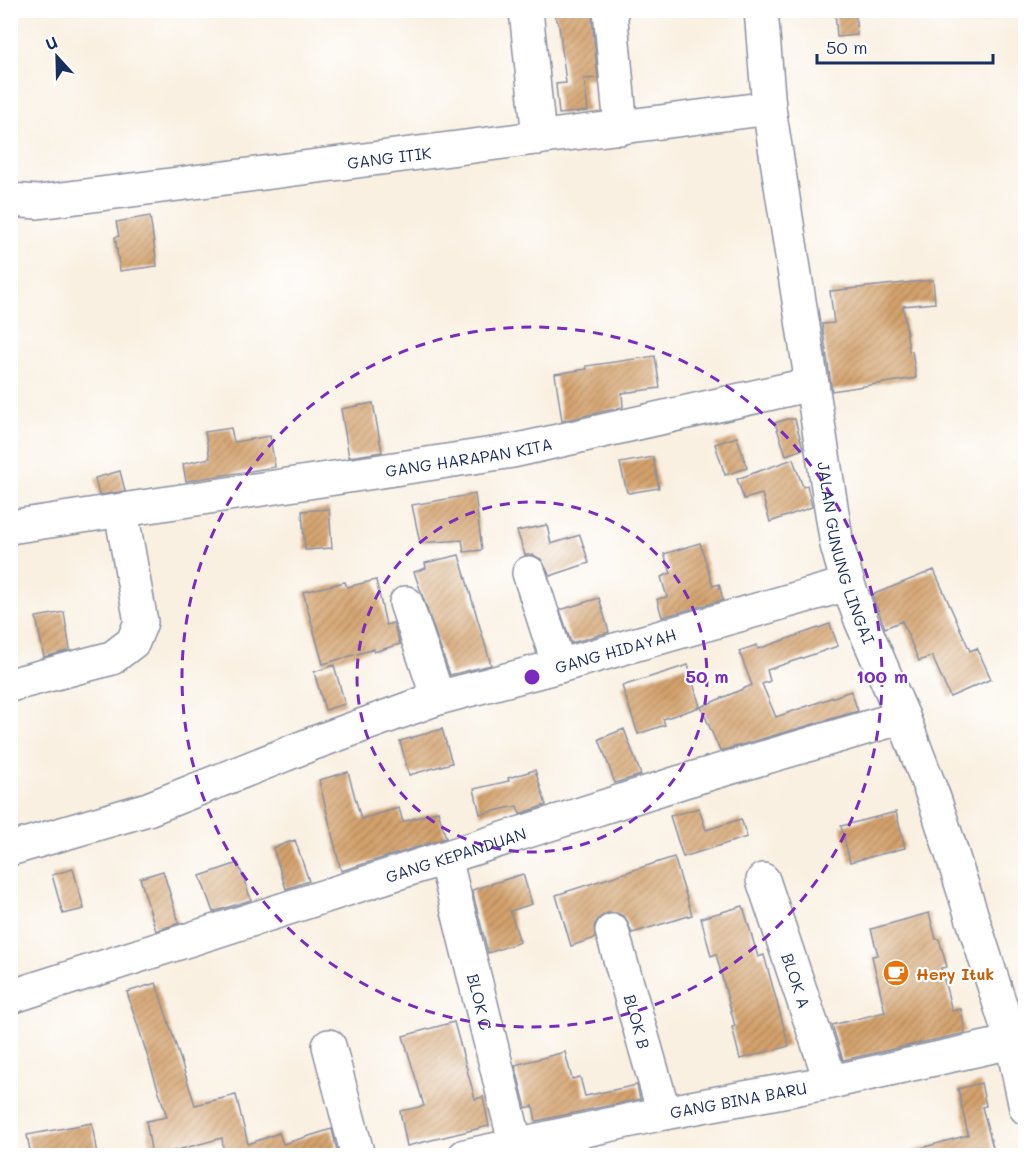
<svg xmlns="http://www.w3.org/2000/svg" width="1036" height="1166" font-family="Mali,sans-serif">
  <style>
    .building { fill: url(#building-hatch) }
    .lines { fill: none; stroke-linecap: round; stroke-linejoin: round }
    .minor-casing { stroke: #8a90a0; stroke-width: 36 }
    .minor { stroke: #fff; stroke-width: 33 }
    .ring { fill: none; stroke: #7b2cbf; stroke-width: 3; stroke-dasharray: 10 8 }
    .labels { text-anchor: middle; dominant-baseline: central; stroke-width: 4.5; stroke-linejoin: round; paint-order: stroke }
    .street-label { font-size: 16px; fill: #1b2f5e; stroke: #fff }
    .food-label { font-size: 16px; font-weight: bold; fill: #c56008; stroke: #fff; text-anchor: start }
    .centre { fill: #7b2cbf; stroke: #fff; stroke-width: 3 }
    .ring-label { font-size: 18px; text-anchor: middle; font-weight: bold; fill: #7b2cbf; stroke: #fff; stroke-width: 4.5; stroke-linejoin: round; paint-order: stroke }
  </style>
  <defs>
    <pattern id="building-hatch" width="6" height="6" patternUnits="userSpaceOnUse" patternTransform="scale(1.5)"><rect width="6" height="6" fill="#d4a26c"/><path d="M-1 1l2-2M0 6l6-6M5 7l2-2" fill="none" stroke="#ab845c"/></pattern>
  </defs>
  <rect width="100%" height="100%" fill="#fff"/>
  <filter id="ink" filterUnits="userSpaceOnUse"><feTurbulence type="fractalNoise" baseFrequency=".0167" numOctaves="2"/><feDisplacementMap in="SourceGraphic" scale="12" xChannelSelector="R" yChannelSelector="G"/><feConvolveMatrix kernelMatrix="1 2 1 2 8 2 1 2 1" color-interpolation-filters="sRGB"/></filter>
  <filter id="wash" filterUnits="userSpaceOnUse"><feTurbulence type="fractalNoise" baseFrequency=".008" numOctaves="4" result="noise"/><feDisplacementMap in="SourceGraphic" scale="24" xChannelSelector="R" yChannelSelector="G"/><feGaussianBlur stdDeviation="1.35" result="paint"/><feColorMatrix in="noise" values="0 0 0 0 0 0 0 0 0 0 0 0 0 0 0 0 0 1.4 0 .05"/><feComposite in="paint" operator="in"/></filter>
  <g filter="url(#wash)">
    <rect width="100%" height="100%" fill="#f9f0e1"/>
    <g id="blocks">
      <path class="building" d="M553 10H591L598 78 584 79 588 111 559 114 556 84 566 83 559 25Z
        M835 10H855L857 35 837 37Z
        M150 216 157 266 120 271 115 237 119 236 116 222Z
        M933 280 935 303 903 306 909 351H912L916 378 832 391 822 324 834 323 830 291Z
        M655 356 660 388 622 393 623 407 562 421 555 374 587 369 586 366Z
        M373 403 382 452 349 457 341 409Z
        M787 419H795L803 449 786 455 775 423Z
        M231 428 234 442 270 436 275 467 186 481 183 464 210 458 205 432Z
        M737 437 747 468 725 475 715 444Z
        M653 457 659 488 629 493 627 492 620 463Z
        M793 459 803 487 807 485 812 507 770 522 762 494 744 499 737 479Z
        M120 471 125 491 99 495 95 478Z
        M475 494 482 550 464 552 462 540 420 543 412 505Z
        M329 509 332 548 305 550 302 511Z
        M547 525 551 544 580 535 589 563 550 576 541 559 533 555H525L517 531Z
        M700 543 713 586 719 584 723 600 662 617 657 599 667 597 661 577 671 573 664 554Z
        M459 555 491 665 450 675 414 572 426 568 425 563Z
        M934 570 970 651 977 648 991 679 950 697 932 656 919 661 902 621 885 628 872 595Z
        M376 580 386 625 393 623 400 644 374 652V649L323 664 303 592 345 582 347 587Z
        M599 598 609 632 571 643 560 610Z
        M64 612 70 650 44 657 36 617Z
        M830 624 838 646 767 670 770 681 762 684 776 717 851 691 858 711 720 751 701 707 752 685 739 651 757 645 758 649Z
        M334 665 345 704 325 710 314 672Z
        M688 665 700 707 663 719 665 725 638 734 622 686Z
        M442 729 452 763 409 775 400 741Z
        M624 729 641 775 615 783 599 739Z
        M535 770 546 805 520 814 517 806 480 814 474 789 509 781 508 778Z
        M348 772 361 819 399 808 403 822 438 811 446 838 341 871 319 780Z
        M699 808 706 830 741 819 747 837 683 857 670 816Z
        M896 812 905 848 850 862 841 826Z
        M295 840 309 881 286 889 273 848Z
        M674 857 692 915 632 933 625 917 617 913H607L599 918 594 926 595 938 571 946 556 895Z
        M238 863 251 900 213 912 200 876Z
        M73 869 84 909 63 914 52 875Z
        M163 871 179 923 156 931 140 878Z
        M523 874 532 904 510 911 520 942 488 953 472 890Z
        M743 906 758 957 764 955 789 1046 740 1059 732 1027 735 1026 716 954 711 956 701 918Z
        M929 913 936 939H939L947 967 941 968 952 1011 961 1009 965 1033 843 1060 832 1025 885 1012 872 956 878 955 871 929Z
        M156 983 195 1105 236 1095 248 1144 279 1133 283 1144 332 1129 338 1155H224L222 1138 170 1152 171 1155H152L146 1121 167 1117 127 992Z
        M454 1022 475 1099 483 1097 489 1126 407 1146 400 1111 424 1106 403 1036Z
        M565 1052 572 1079 580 1077 585 1096 637 1085 640 1099 536 1121 533 1106 526 1108 515 1065Z
        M981 1083 986 1106 982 1107 995 1155H915L914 1150 968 1135 958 1089Z
        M92 1123 97 1155H31L27 1135Z"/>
    </g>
  </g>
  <g filter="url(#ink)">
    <use href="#blocks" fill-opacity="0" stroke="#8a90a0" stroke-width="1.5"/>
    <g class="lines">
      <defs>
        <g id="minor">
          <path d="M526 10 539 138"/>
          <path d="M610 10 621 128"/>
          <path id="s1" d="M761 10 769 108 837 545 848 584 861 620 903 717 935 801 1012 1042 1026 1108"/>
          <path id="s2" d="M10 200 38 202 769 108"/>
          <path id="s3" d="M10 527 513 451 812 384"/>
          <path d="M529 573 559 666"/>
          <path d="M406 603 438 698"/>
          <path d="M10 685 112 658 133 642 141 622 121 511"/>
          <path id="s4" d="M10 849 148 809 314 743 438 698 559 666 848 584"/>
          <path id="s5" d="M445 858 516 1146"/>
          <path id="s6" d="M763 880 831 1082"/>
          <path id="s7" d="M612 931 664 1113"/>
          <path id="s8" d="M10 997 681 782 903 717"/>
          <path d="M329 1046 358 1156"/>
          <path id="s9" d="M465 1156 664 1113 831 1082 1012 1042"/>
        </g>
      </defs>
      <use href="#minor" class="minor-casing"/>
      <use href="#minor" class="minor"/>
    </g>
  </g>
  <g class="ring">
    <circle cx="532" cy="677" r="175"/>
    <circle cx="532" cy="677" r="350"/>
  </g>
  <defs>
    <symbol id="cafe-disc" viewBox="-11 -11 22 22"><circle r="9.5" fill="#e8710a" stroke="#fff"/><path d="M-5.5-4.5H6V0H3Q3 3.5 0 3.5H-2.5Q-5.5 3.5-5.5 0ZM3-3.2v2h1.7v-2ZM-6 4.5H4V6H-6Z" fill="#fff"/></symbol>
  </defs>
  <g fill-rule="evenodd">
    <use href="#cafe-disc" x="881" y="958" width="30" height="30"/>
  </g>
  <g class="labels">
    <g class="street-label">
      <text stroke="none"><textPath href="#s2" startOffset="382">GANG ITIK</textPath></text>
      <text stroke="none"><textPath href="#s3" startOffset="464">GANG HARAPAN KITA</textPath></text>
      <text stroke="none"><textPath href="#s1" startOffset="550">JALAN GUNUNG LINGAI</textPath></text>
      <text stroke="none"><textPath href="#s4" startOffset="638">GANG HIDAYAH</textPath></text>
      <text stroke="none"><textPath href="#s8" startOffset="468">GANG KEPANDUAN</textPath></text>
      <text stroke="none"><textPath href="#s6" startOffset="106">BLOK A</textPath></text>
      <text stroke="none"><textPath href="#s5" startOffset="148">BLOK C</textPath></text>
      <text stroke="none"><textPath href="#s7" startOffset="94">BLOK B</textPath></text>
      <text stroke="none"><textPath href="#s9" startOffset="279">GANG BINA BARU</textPath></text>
    </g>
    <g class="food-label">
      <text x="916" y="973">Hery Ituk</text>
    </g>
  </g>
  <circle cx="532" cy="677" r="9" class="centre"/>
  <g class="ring-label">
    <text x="707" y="683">50 m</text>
    <text x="882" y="683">100 m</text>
  </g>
  <rect width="1036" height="1166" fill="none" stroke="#fff" stroke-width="36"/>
  <g transform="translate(57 57) rotate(338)" stroke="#ffffff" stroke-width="4.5" paint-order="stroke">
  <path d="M0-4.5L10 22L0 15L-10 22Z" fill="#1b2f5e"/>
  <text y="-9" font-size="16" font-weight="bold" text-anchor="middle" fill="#1b2f5e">U</text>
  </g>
  <path d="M817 54v9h176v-9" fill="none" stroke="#1b2f5e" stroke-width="3"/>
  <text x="826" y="54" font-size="18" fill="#1b2f5e" stroke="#ffffff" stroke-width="4.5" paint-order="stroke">50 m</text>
</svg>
